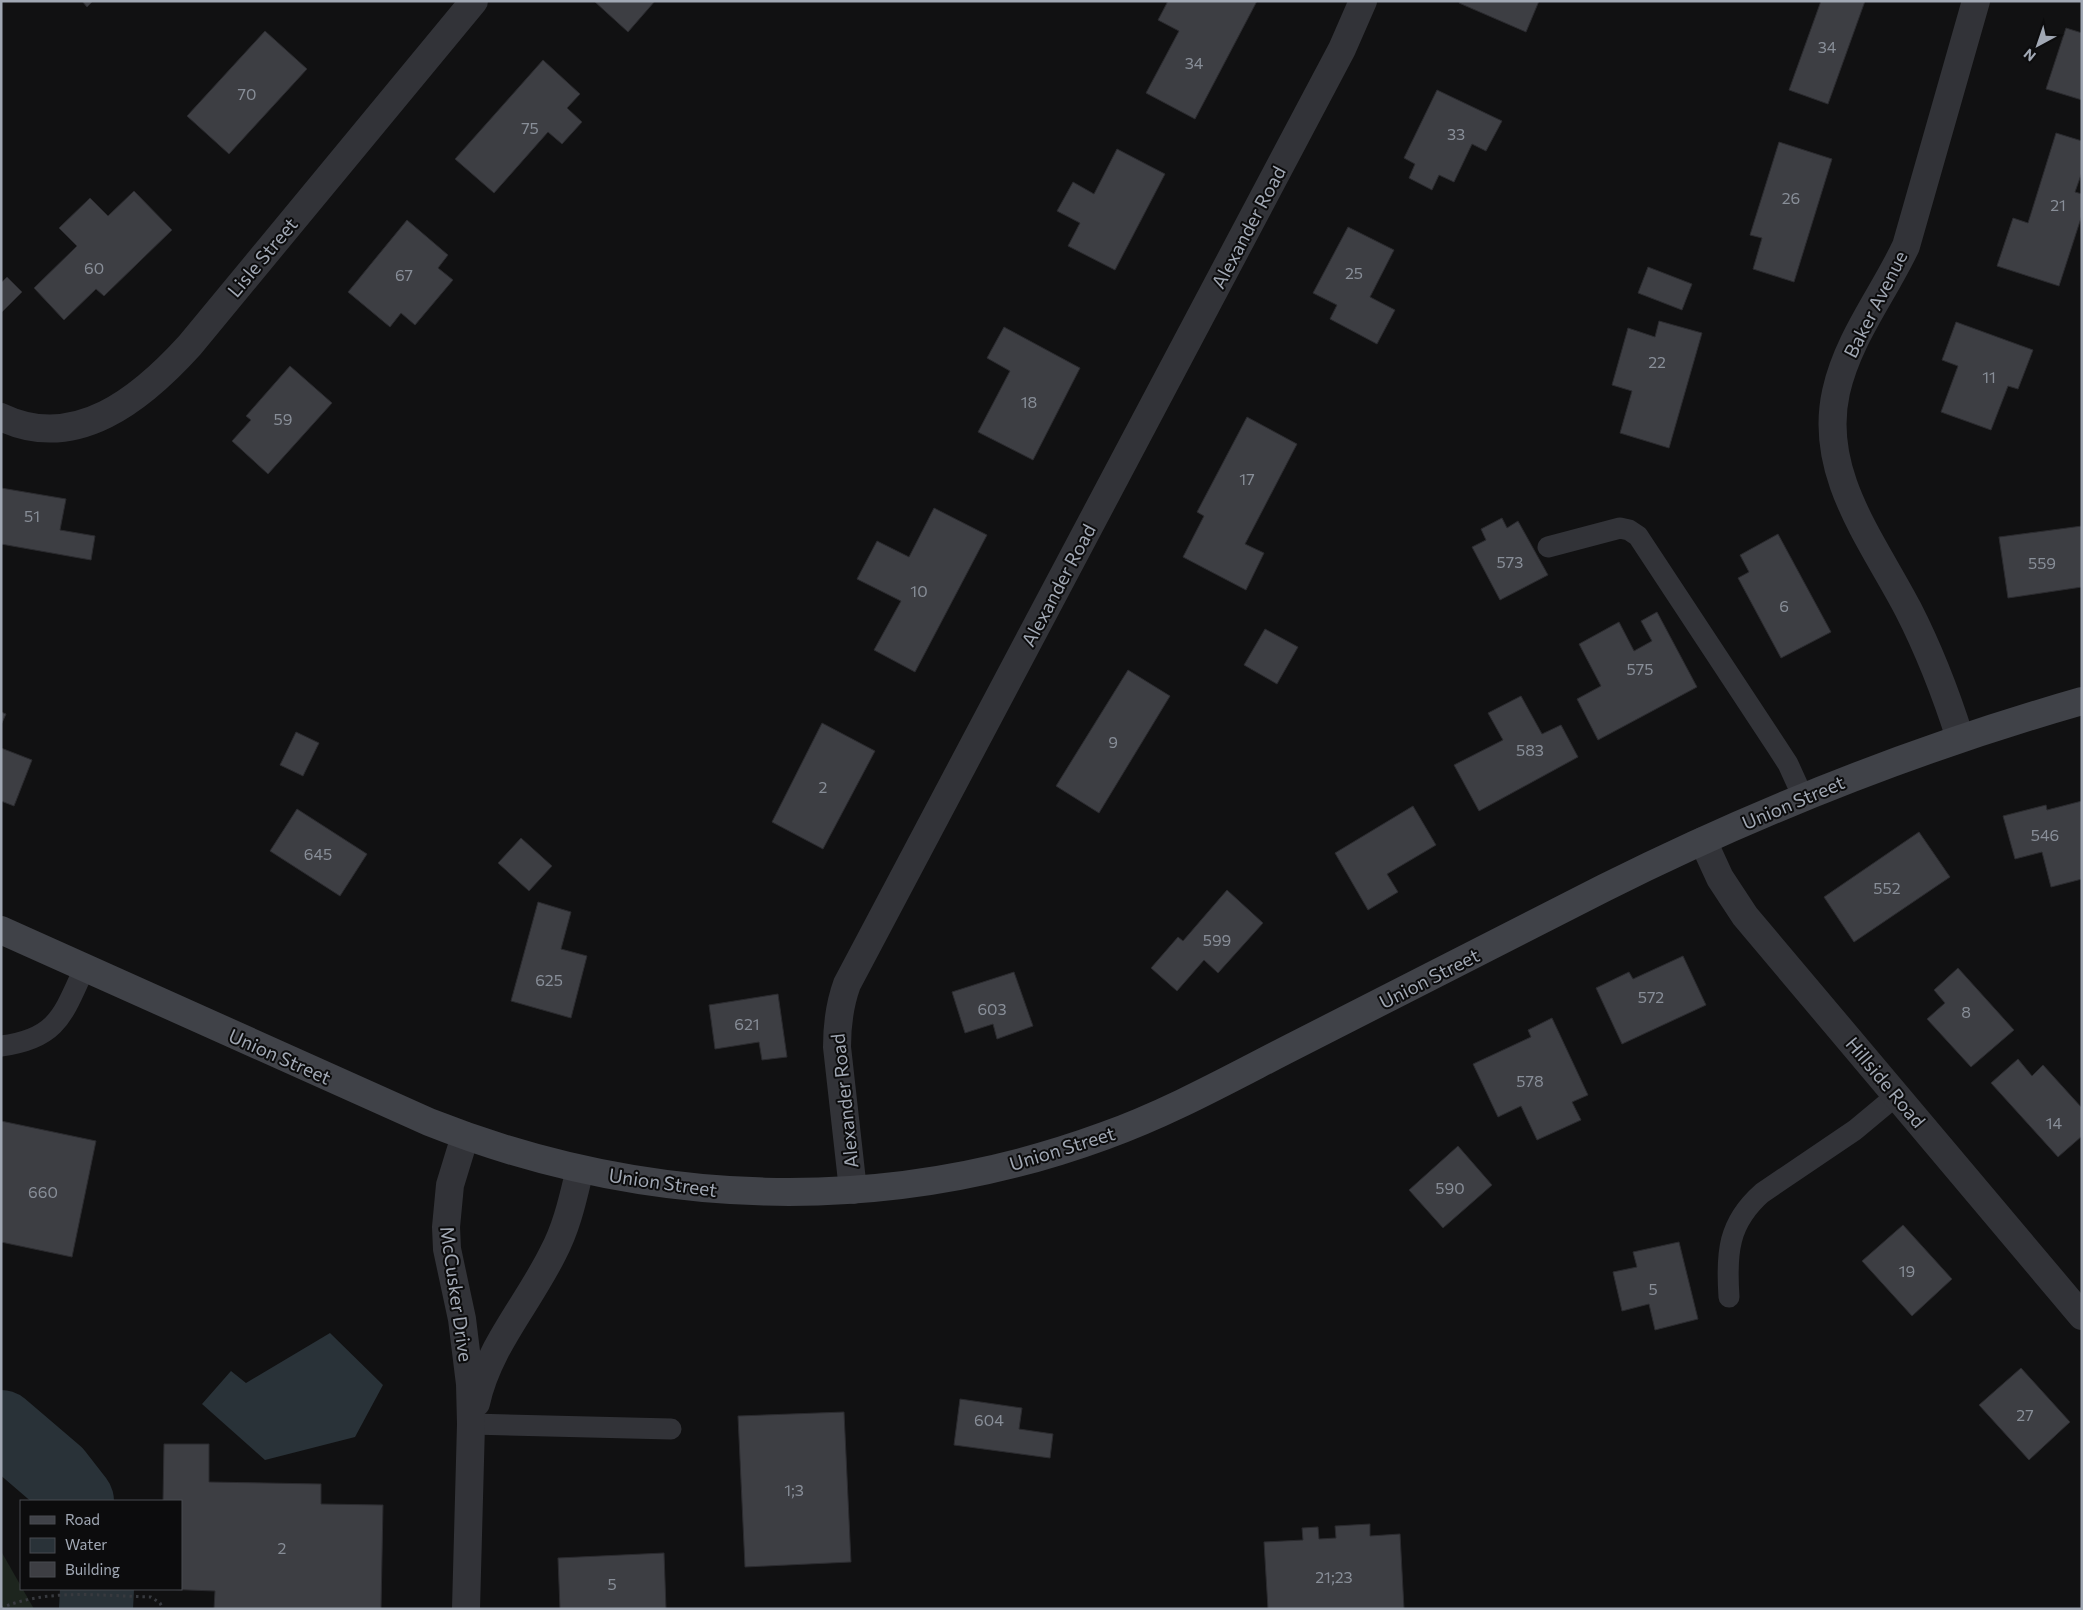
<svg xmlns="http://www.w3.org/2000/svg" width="2083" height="1610" font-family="Commissioner,sans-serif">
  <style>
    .green { fill: #1d251e }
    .water { fill: #293238 }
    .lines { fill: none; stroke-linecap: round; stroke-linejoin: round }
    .river { stroke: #293238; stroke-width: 74 }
    .building { fill: #3d3e43; stroke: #2b2b2f }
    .path { stroke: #383a3f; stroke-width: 3; stroke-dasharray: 2.5 4; stroke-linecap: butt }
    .service { stroke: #323338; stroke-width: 21 }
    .minor { stroke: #323338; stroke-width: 28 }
    .secondary { stroke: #404248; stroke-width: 28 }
    .labels { text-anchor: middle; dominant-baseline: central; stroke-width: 4; stroke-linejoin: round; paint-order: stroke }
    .number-label { font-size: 16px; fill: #888e98 }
    .street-label { font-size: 19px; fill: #a1a8b4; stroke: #0c0c0d }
  </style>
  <rect width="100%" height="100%" fill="#111112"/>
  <path class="green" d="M1 1551 34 1609H1Z"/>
  <path class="water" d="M330 1333 383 1385 355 1437 265 1460 202 1404 231 1371 246 1383Z"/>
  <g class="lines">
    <path class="river" d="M1 1427 56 1474 77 1501
      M96 1609 97 1589"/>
  </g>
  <path class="building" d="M82 1H93L87 7Z
    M594 1H655L628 32Z
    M1168 1H1257L1195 119 1146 93 1179 31 1158 20Z
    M1460 1H1539L1526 32 1459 3Z
    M1821 1H1865L1828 104 1789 90Z
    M2066 28 2082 33V100L2046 89Z
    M265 31 307 69 229 154 187 116Z
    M543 60 580 94 567 108 582 122 562 144 548 132 494 193 455 159Z
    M1437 90 1502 121 1486 151 1472 144 1454 182 1439 175 1432 190 1409 178 1415 164 1404 158Z
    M2056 133 2082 141V172L2075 192 2082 194V215L2059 286 1997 266 2013 218 2028 223Z
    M1779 142 1832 159 1794 282 1753 269 1762 238 1750 235Z
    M1117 149 1165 174 1115 270 1068 246 1080 223 1057 211 1073 182 1094 194Z
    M134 191 172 230 104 296 96 289 64 320 34 288 77 246 59 228 90 198 108 216Z
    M407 220 448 255 438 268 453 280 415 325 401 313 390 327 348 292Z
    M1348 227 1394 250 1370 297 1395 310 1377 344 1330 319 1337 305 1313 293Z
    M1648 267 1692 284 1682 310 1638 293Z
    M7 277 22 292 1 313V283Z
    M1659 321 1702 333 1669 448 1620 433 1632 391 1612 385 1628 328 1655 337Z
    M1956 322 2033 350 2018 389 2008 386 1991 430 1941 412 1958 366 1942 360Z
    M1004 327 1080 368 1033 460 978 432 1010 371 987 358Z
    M290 366 332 403 268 474 232 441 251 420 246 416Z
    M1247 417 1297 444 1245 544 1264 553 1246 590 1183 557 1204 516 1197 512Z
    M1 488 66 499 60 530 95 536 91 560 1 544Z
    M934 508 987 535 915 672 874 650 901 601 857 579 877 541 909 557Z
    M1502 518 1507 528 1518 521 1548 575 1500 600 1472 547 1486 540 1481 529Z
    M2082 526V587L2008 598 1999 537Z
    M1778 534 1831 632 1781 658 1738 578 1749 572 1740 555Z
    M1657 612 1697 687 1598 740 1577 699 1601 686 1579 644 1619 622 1634 651 1652 641 1641 621Z
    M1265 629 1298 647 1277 684 1244 665Z
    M1128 670 1170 696 1099 813 1056 786Z
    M1521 696 1542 734 1561 725 1578 757 1479 811 1454 765 1503 740 1488 713Z
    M1 712 6 714 1 725Z
    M822 723 875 751 823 849 772 822Z
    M296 732 319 743 303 776 280 765Z
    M1 748 32 760 14 806 1 801Z
    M2082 801V879L2051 887 2042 852 2015 859 2003 816 2046 805 2047 810Z
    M1413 806 1436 845 1387 874 1398 892 1368 910 1335 853Z
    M297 809 367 854 340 896 270 851Z
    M1919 832 1950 877 1854 942 1824 897Z
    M521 838 552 866 529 891 498 863Z
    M1227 890 1263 923 1218 973 1204 960 1177 991 1151 968 1178 937 1183 941Z
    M538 902 571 912 561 949 587 956 571 1018 511 1001Z
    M1683 956 1706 1005 1622 1044 1596 988 1629 972 1633 979Z
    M1958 968 2014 1030 1971 1067 1927 1019 1945 1003 1934 990Z
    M1014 972 1033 1026 997 1039 993 1024 965 1033 952 992Z
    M778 994 787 1057 762 1060 759 1042 715 1049 709 1005Z
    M1552 1018 1588 1095 1572 1102 1581 1120 1537 1140 1521 1106 1498 1117 1473 1064 1531 1037 1528 1030Z
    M2018 1059 2032 1076 2043 1065 2082 1108V1136L2058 1157 1991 1083Z
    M1 1121 96 1141 72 1257 1 1242Z
    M1458 1146 1492 1185 1443 1228 1409 1190Z
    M1903 1225 1952 1279 1912 1316 1862 1261Z
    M1679 1242 1698 1319 1655 1330 1649 1304 1622 1311 1613 1272 1637 1267 1633 1252Z
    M2021 1368 2070 1422 2029 1460 1979 1405Z
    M960 1399 1022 1408 1019 1429 1053 1434 1050 1458 954 1445Z
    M844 1412 851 1562 745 1567 738 1416Z
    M164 1444H209V1482L321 1484V1504L383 1505 381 1609H214L215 1591 161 1589H181V1501H163Z
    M1370 1524V1536L1400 1534 1404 1609H1268L1264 1542 1303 1540 1302 1528 1318 1527 1319 1539 1336 1538 1335 1526Z
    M664 1553 666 1609H560L558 1558Z"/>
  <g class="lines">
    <path class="path" d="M1 1608C48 1588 102 1596 151 1597L160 1603 163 1609"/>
    <path class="service" d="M1548 547 1620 528 1629 530 1638 536 1777 747 1788 764 1803 797
      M1 1046C57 1039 63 1015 84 969
      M1729 1297C1726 1253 1728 1223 1762 1193L1855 1130 1897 1095
      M471 1424 671 1429"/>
    <path class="minor" d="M1 417C76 453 142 398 190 345L474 1
      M1960 738C1946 694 1929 650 1908 609 1872 540 1818 473 1836 392 1848 338 1883 295 1906 246L1976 1
      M1703 841 1720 878 1745 916 2082 1316
      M465 1136 450 1185 446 1227 447 1249 462 1319 470 1384 471 1424 466 1609
      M853 1190 837 1047C837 1025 839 1006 847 984L1342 49 1363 1
      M476 1403C488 1347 528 1304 553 1253 567 1227 573 1198 580 1169"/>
    <path class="secondary" d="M1 930 429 1122C646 1208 883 1217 1104 1136 1171 1112 1233 1077 1296 1045 1399 993 1501 940 1604 888 1758 811 1917 748 2082 701"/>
  </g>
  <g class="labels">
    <g class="number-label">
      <text x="1827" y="46">34</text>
      <text x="1194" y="62">34</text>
      <text x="247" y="93">70</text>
      <text x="530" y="127">75</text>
      <text x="1456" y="133">33</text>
      <text x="1791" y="197">26</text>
      <text x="2058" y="204">21</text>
      <text x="94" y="267">60</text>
      <text x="1354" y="272">25</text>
      <text x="404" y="274">67</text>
      <text x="1657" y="361">22</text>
      <text x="1989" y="376">11</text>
      <text x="1029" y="401">18</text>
      <text x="283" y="418">59</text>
      <text x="1247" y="478">17</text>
      <text x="32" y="515">51</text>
      <text x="1510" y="561">573</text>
      <text x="2042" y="562">559</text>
      <text x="919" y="590">10</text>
      <text x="1784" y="605">6</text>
      <text x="1640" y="668">575</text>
      <text x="1113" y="741">9</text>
      <text x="1530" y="749">583</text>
      <text x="823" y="786">2</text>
      <text x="2045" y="834">546</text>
      <text x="318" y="853">645</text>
      <text x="1887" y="887">552</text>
      <text x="1217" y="939">599</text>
      <text x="549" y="979">625</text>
      <text x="1651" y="996">572</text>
      <text x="992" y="1008">603</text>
      <text x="1966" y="1011">8</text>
      <text x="747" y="1023">621</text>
      <text x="1530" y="1080">578</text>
      <text x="2054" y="1122">14</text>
      <text x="1450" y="1187">590</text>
      <text x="43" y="1191">660</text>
      <text x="1907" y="1270">19</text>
      <text x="1653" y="1288">5</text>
      <text x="2025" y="1414">27</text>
      <text x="989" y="1419">604</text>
      <text x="794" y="1489">1;3</text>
      <text x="282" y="1547">2</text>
      <text x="1334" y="1576">21;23</text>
      <text x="612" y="1583">5</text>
    </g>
    <g class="street-label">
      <text transform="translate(1248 227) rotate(-62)">Alexander Road</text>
      <text transform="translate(262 257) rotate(-50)">Lisle Street</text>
      <text transform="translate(1875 304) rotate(-63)">Baker Avenue</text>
      <text transform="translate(1058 585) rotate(-62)">Alexander Road</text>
      <text transform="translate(1793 802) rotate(-23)">Union Street</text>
      <text transform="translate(1429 978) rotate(-27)">Union Street</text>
      <text transform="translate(280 1056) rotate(24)">Union Street</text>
      <text transform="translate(1886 1082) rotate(50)">Hillside Road</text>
      <text transform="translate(844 1101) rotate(-96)">Alexander Road</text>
      <text transform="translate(1062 1148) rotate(-17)">Union Street</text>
      <text transform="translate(663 1182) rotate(8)">Union Street</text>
      <text transform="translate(457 1294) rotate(82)">McCusker Drive</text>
    </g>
  </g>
  <rect width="2083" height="1610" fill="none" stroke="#a1a8b4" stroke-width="5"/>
  <rect x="20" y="1500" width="162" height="90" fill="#0c0c0d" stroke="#484a50"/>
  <rect x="30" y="1516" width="25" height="8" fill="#404248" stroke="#484a50"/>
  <text x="65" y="1525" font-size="15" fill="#a1a8b4">Road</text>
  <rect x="30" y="1538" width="25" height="15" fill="#293238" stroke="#484a50"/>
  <text x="65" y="1550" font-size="15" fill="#a1a8b4">Water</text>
  <rect x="30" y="1562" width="25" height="15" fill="#3d3e43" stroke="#484a50"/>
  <text x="65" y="1575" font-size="15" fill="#a1a8b4">Building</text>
  <g transform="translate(2038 45) rotate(220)" stroke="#0c0c0d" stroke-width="4" paint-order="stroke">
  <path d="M0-4L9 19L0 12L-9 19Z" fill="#a1a8b4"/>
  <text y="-8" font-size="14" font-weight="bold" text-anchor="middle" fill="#a1a8b4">N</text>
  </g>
</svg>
